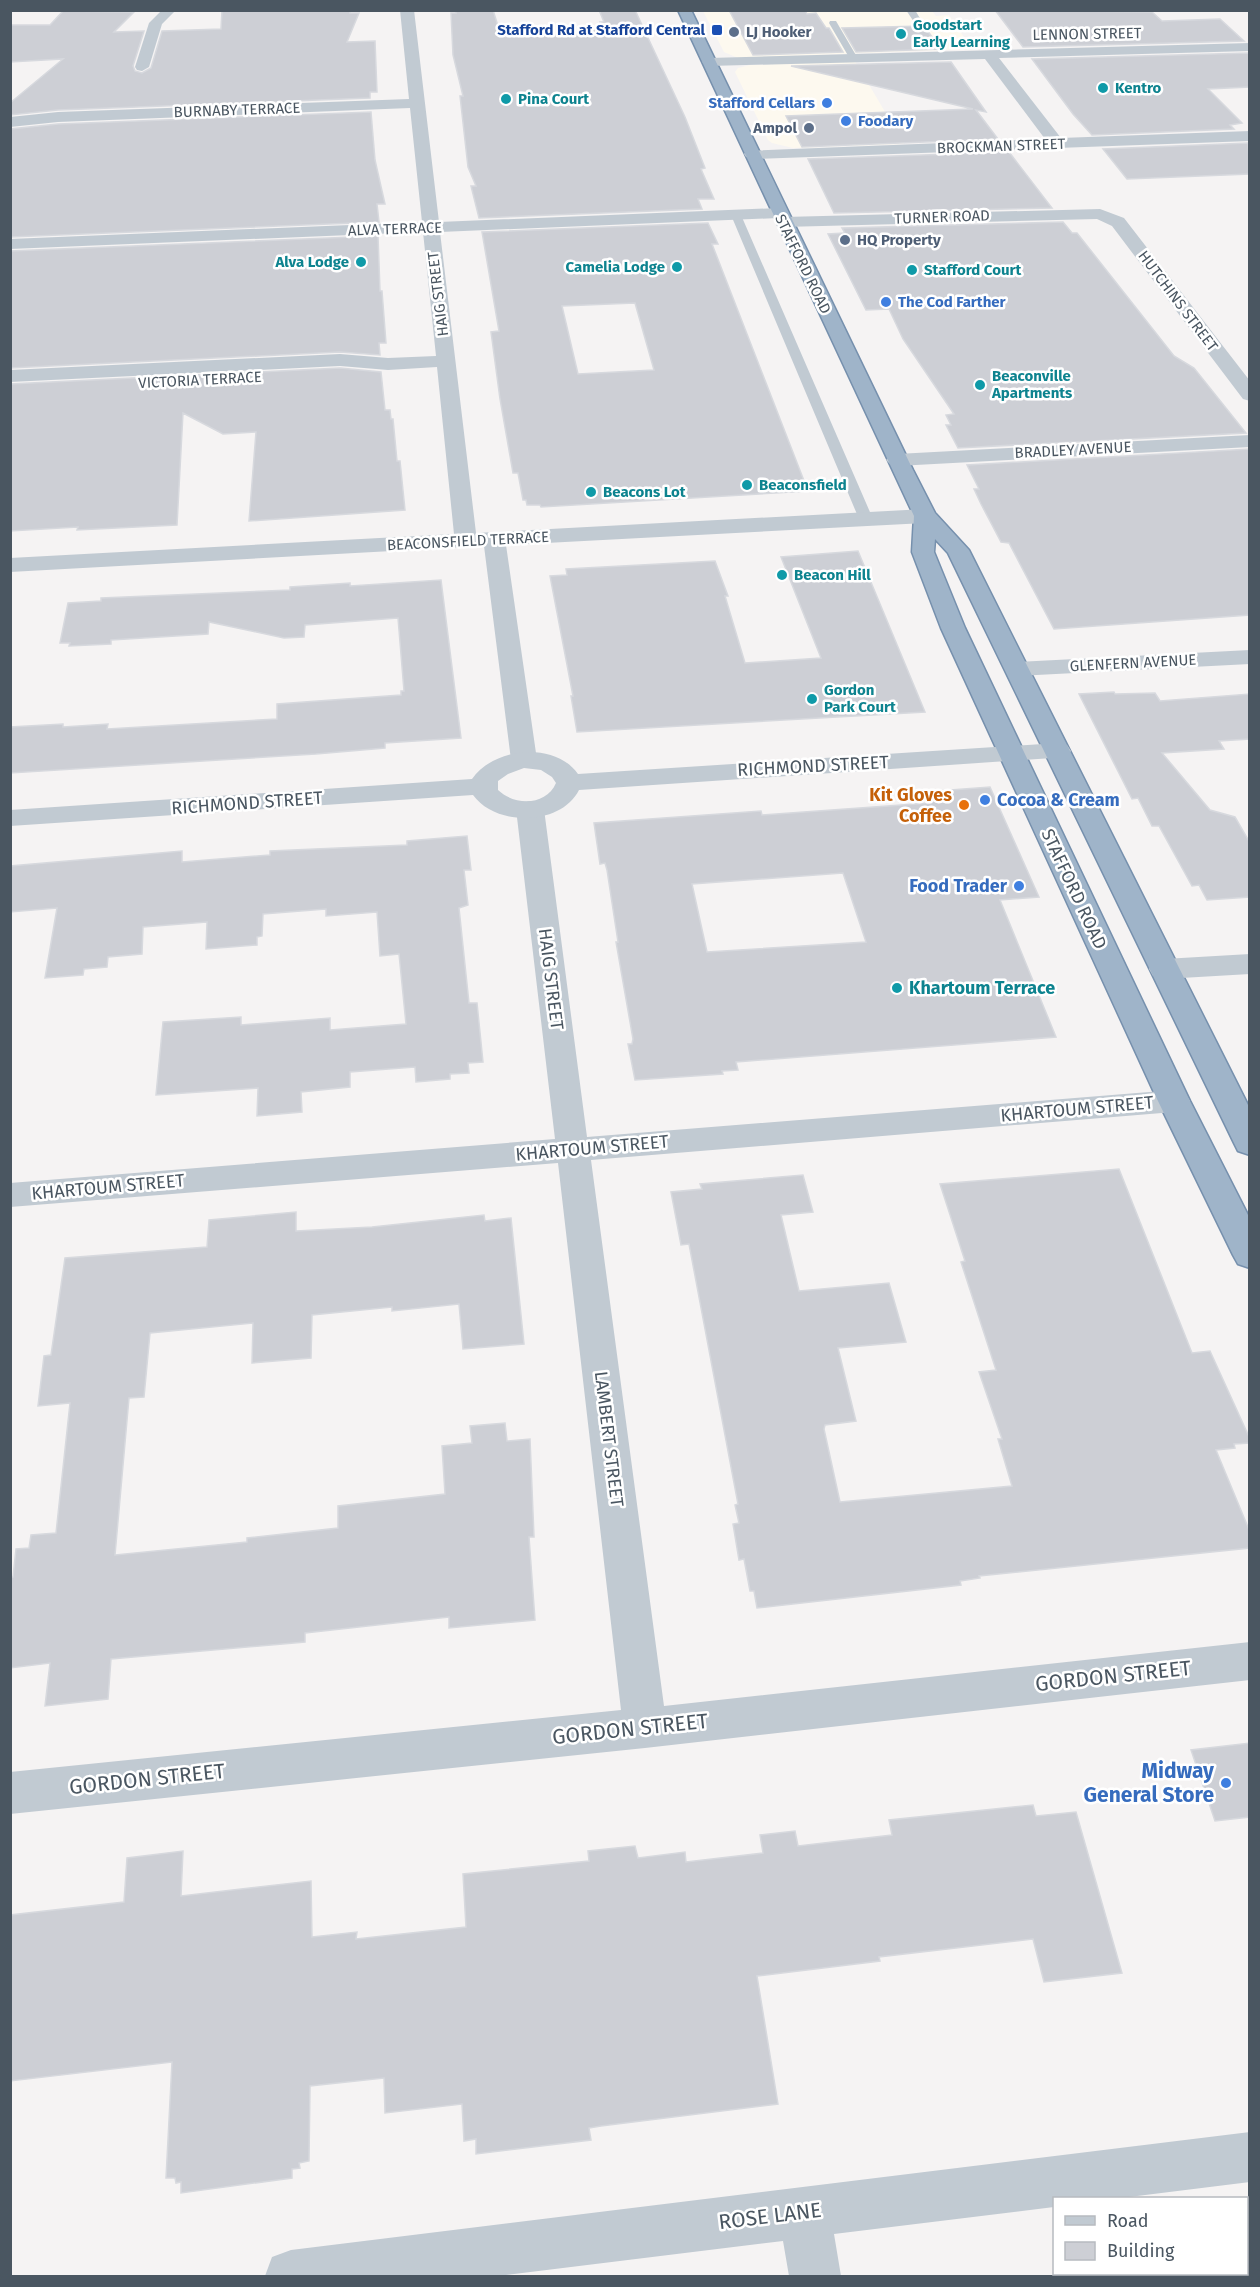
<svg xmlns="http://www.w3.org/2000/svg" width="1260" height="2287" font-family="'Fira Sans',sans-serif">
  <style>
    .commercial { fill: #fdf9ef }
    .building { fill: #cdcfd5; stroke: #d7d9de; stroke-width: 1.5; fill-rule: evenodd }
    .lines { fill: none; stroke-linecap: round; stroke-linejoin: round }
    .trunk-casing { stroke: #7690ad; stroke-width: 3 }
    .service { fill: #c1cad2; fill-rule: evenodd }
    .minor { fill: #c1cad2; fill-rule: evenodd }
    .tertiary { fill: #c1cad2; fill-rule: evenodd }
    .trunk { fill: #9fb4c9; fill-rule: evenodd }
    .transit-dot { fill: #1a4fb4; stroke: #fff; stroke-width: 2 }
    .service-dot { fill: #5c6f8a; stroke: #fff; stroke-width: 2 }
    .culture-dot { fill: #0f9aa8; stroke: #fff; stroke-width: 2 }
    .shop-dot { fill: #3f7fe0; stroke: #fff; stroke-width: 2 }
    .food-dot { fill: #e8710a; stroke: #fff; stroke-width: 2 }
    .labels { text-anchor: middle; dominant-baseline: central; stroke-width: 5; stroke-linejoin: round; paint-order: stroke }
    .far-culture-label { font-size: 15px; font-weight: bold; fill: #0d838f; stroke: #fff; text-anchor: start }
    .far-transit-label { font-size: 15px; font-weight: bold; fill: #164399; stroke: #fff; text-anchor: end }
    .far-service-label { font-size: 15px; font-weight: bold; fill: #4e5e75; stroke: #fff; text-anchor: start }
    .far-street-label { font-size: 15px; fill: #4a5661; stroke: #fff }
    .far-shop-label { font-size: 15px; font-weight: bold; fill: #366cbe; stroke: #fff; text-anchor: start }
    .street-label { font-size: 18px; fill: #4a5661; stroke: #fff }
    .food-label { font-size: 18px; font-weight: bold; fill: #c56008; stroke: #fff; text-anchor: end }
    .shop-label { font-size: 18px; font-weight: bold; fill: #366cbe; stroke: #fff; text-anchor: start }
    .culture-label { font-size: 18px; font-weight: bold; fill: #0d838f; stroke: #fff; text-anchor: start }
    .near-street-label { font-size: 21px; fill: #4a5661; stroke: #fff }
    .near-shop-label { font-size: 21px; font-weight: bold; fill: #366cbe; stroke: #fff; text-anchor: end }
  </style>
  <rect width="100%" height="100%" fill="#f5f3f3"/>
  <path class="commercial" d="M703 11H932L936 16 949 15 972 49 738 58 724 52Z
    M855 61 904 144 793 148 772 143 768 140 735 72 738 68 750 65Z"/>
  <path class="building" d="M222 10H350V13H359L347 42 375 41 377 92H370V98L58 110 10 115V103L63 59 10 62V25H50L63 11 134 12 114 32 144 31 133 66 135 71 142 73 151 68 162 31 221 29Z
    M455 10H493L498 26 505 37 591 34 590 29H602L600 22H604L599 10H635L685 117 705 168 701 169 714 199H698L702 209 479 218 471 186H476L468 167 460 96H463L453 55 451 13H456Z
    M729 10H805L807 14 816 13 826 28H829L843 52 753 55Z
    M995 10 1152 12 1162 21 1220 19 1244 41 1023 47Z
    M924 26 941 49 856 52 842 28Z
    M1250 53V87L1208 89 1242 123 1230 125 1234 129 1092 135 1073 114 1032 59Z
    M951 62 986 112 976 110 998 139 802 147 786 116 973 109 791 66Z
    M371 112 375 160 385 204H377L379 222 10 237V129L58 124Z
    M1248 143 1250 174 1127 179 1103 149Z
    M1009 152 1052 208 834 213 808 159Z
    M1063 222 1072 233H1077L1174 356 1194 368 1246 433 958 448 946 425H951L946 415 954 414 903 339 889 309 866 310 828 234 845 233 842 228Z
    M708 223 718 244H712L808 491 541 507 540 505H527L526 500H523L518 473H513L500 399 491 332 499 331 482 232ZM635 303 654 370 578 374 562 306Z
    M378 236 380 291H382L386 343H379L380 355 340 352 10 368V251Z
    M340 368 381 372 385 410H390L391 419H393L397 461H400L405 510 249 521 256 432 223 434 183 413 177 525 77 530 78 527 10 531V384Z
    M1250 449V615L1054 629 1009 543 1001 542 981 504 974 489H979L967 465Z
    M858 551 925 712 577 732 571 696H573L550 576 567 575 566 569 715 561 728 596H725L745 663 821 658 781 557Z
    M441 580 461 738 385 743V748L316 754 10 773V727L63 724V727L108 724 107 729 277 719V704L401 695V691H404L398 618 305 625 304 637 284 638 209 622 208 634 111 640V644L69 646 70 643H60L68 603 101 601V598L290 590V587L350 583V586Z
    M1114 692 1115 694 1155 693 1160 701 1250 694V739L1219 741 1224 749 1162 753 1210 810 1235 817 1250 843V897L1207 900 1199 885 1192 886 1159 826H1152L1138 798 1132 799 1079 694Z
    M990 787 1039 897 1000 900 1056 1037 736 1062 738 1070 722 1071 723 1074 635 1080 628 1044H632L633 1039 616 942H618L607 870 605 863 600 864 594 823 761 811 762 815 929 803 924 792ZM843 873 866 942 707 952 692 884Z
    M467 836 471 870H464L468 905 459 908 469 1003H477L483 1062 468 1063 469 1073 450 1074V1079L416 1082 415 1067 350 1072V1087L301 1092 302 1112 257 1116 258 1088 156 1095 163 1022 241 1017V1025L330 1018V1030L406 1024 399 954 380 956 377 912 326 916V909L263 914 262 936 257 937V945L206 949 207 922 143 927 142 954 108 957 107 967 84 969 83 975 45 978 57 908 10 912V866L182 851V862L270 855V851L407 845V841Z
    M1119 1169 1192 1353 1210 1351 1250 1439V1443L1234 1444 1235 1448 1216 1450 1250 1532V1548L979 1576 980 1578 960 1581 961 1585 757 1608 754 1591H750L744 1559 739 1560 733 1524 739 1523 735 1505 738 1504 689 1244 681 1245 671 1192 702 1189 700 1184 803 1175 813 1212 781 1215 799 1291 889 1283 906 1342 838 1348 856 1421 825 1425 824 1429 840 1502 1012 1486 998 1439H1002L979 1372 996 1370 961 1262 965 1261 940 1184Z
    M296 1212V1231L372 1227 484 1215 485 1221 511 1218 524 1344 463 1349 459 1304 392 1311V1307L312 1315 311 1358 252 1363 253 1323 150 1333 144 1397 129 1398 115 1555 247 1542V1538L338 1528V1506L445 1494 442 1446 472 1443 470 1426 505 1423 507 1441 530 1439 534 1537H529L535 1620 449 1628V1617L305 1633V1642L111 1659 108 1699 45 1706 50 1663 10 1668V1577H13L16 1549 29 1548 31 1535 56 1533 70 1403 38 1406 44 1356 51 1355 65 1258 207 1247 209 1220Z
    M1250 1743V1817L1215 1821 1191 1750Z
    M1033 1805 1036 1816 1076 1812 1122 1973 1044 1982 1033 1939 879 1957 880 1961 757 1976 778 2104 601 2126 589 2128 591 2140 476 2154V2139L464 2141 462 2104 385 2113 384 2078 310 2086 309 2161 299 2163 300 2168 292 2169V2178L181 2193V2182L176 2183 175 2178H166L172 2062 10 2081V1915L124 1902 127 1858 183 1851 181 1896 311 1881 312 1937 357 1932 356 1939 466 1927 463 1874 589 1861 588 1851 635 1846 638 1858 685 1852 686 1862 763 1853 760 1835 795 1831 798 1846 892 1835 889 1820Z"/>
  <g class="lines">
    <defs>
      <path id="trunk" d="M678 10H691L913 470 935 513 969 550 1250 1109V1155L1238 1151 1234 1143 948 553 935 539 934 552 965 628 1190 1101 1250 1219V1268L1238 1264 1233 1255 1158 1101 941 628 912 552 914 516Z"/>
    </defs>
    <use href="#trunk" class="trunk-casing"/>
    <path class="service" d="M906 10H915L921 20 920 22H914Z
      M830 21H836L857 57 856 59H850L829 23Z
      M736 212 741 215 873 519 871 522H861L859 519 731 215Z"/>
    <path class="minor" d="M162 10H176L162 24 149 67 142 71 137 70 135 67 149 23Z
      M400 10H414L439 222 779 208 787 213 784 217 1100 209 1124 218 1250 381V401L1243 399 1112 226 1097 219 783 227 777 226 775 222 778 218 440 232 476 533 925 509 933 511 936 516 933 521 925 523 506 545 537 760 533 766 524 768 515 766 511 760 484 546 10 572V558L454 534 437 367 388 370 340 366 10 382V370L340 354 388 358 436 356 423 232 10 249V239L422 222 410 108 58 122 10 127V117L58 112 409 99Z
      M1250 43V51L999 58 1061 138 1250 131V141L752 159 746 157 744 154 746 151 1045 139 985 59 709 66 702 62 709 58Z
      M1250 435V447L897 466 890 464 886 460 890 456 897 454Z
      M1250 650V664L1017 676 1008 674 1005 669 1008 664 1017 662Z
      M530 801 540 803 544 809 587 1137 1174 1090 1185 1093 1190 1101 1185 1109 1174 1112 591 1160 664 1706 1250 1642V1680L645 1748 10 1814V1772L621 1710 558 1163 10 1207V1183L555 1139 516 809 520 803Z
      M1250 954V974L1164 979 1153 976 1149 969 1153 962 1164 959Z
      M1250 2132V2182L1121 2198H1054V2207L834 2234 841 2276H789L783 2241 498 2276H265L272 2257 291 2250Z"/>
    <path class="tertiary" d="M1058 743 1067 745 1071 751 1067 757 579 790C561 826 496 827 473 795L10 826V810L472 779C494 747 555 741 578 774ZM524 768 541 770 552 777 556 783C546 806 515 806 498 790V781L508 774Z"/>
    <use href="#trunk" class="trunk"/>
  </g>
  <rect class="transit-dot" x="711" y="24" width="12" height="12" rx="3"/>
  <g class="service-dot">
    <circle cx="734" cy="32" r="6"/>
    <circle cx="809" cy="128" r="6"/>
    <circle cx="845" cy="240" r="6"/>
  </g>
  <g class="culture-dot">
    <circle cx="901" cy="34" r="6"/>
    <circle cx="1103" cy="88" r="6"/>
    <circle cx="506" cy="99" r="6"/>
    <circle cx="361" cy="262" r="6"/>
    <circle cx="677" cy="267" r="6"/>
    <circle cx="912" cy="270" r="6"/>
    <circle cx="980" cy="385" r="6"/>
    <circle cx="747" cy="485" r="6"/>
    <circle cx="591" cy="492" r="6"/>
    <circle cx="782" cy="575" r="6"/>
    <circle cx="812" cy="699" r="6"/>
    <circle cx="897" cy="988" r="6"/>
  </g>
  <g class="shop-dot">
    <circle cx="827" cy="103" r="6"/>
    <circle cx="846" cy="121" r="6"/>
    <circle cx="886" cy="302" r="6"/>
    <circle cx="985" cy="800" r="6"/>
    <circle cx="1019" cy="886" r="6"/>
    <circle cx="1226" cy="1783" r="6"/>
  </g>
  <circle class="food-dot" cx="964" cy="805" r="6"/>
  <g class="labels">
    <g class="far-culture-label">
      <text x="913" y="25">Goodstart<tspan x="913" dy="17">Early Learning</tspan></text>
      <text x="1115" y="88">Kentro</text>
      <text x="518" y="99">Pina Court</text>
      <text x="349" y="262" text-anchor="end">Alva Lodge</text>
      <text x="665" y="267" text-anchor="end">Camelia Lodge</text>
      <text x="924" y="270">Stafford Court</text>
      <text x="992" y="376">Beaconville<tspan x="992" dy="17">Apartments</tspan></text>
      <text x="759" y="485">Beaconsfield</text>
      <text x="603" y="492">Beacons Lot</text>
      <text x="794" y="575">Beacon Hill</text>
      <text x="824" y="690">Gordon<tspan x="824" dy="17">Park Court</tspan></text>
    </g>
    <g class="far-transit-label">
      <text x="705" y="30">Stafford Rd at Stafford Central</text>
    </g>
    <g class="far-service-label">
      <text x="746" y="32">LJ Hooker</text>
      <text x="797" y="128" text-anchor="end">Ampol</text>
      <text x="857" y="240">HQ Property</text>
    </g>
    <g class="far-street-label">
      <text transform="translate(1087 34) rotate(-1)">LENNON STREET</text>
      <text transform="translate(237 110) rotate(-2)">BURNABY TERRACE</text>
      <text transform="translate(1001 146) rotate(-2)">BROCKMAN STREET</text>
      <text transform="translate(942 217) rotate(-2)">TURNER ROAD</text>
      <text transform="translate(395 229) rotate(-2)">ALVA TERRACE</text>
      <text transform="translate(803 264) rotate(64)">STAFFORD ROAD</text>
      <text transform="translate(438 294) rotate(-97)">HAIG STREET</text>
      <text transform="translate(1178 301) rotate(53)">HUTCHINS STREET</text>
      <text transform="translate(200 380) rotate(-3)">VICTORIA TERRACE</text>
      <text transform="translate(1073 450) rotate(-3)">BRADLEY AVENUE</text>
      <text transform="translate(468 541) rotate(-3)">BEACONSFIELD TERRACE</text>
      <text transform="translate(1133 663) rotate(-3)">GLENFERN AVENUE</text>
    </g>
    <g class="far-shop-label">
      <text x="815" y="103" text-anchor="end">Stafford Cellars</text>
      <text x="858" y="121">Foodary</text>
      <text x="898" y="302">The Cod Farther</text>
    </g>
    <g class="street-label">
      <text transform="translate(813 766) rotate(-3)">RICHMOND STREET</text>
      <text transform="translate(247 803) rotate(-4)">RICHMOND STREET</text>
      <text transform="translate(1074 889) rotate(65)">STAFFORD ROAD</text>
      <text transform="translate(551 979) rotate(83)">HAIG STREET</text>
      <text transform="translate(1077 1109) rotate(-5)">KHARTOUM STREET</text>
      <text transform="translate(592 1148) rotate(-5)">KHARTOUM STREET</text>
      <text transform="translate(108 1187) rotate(-5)">KHARTOUM STREET</text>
      <text transform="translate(609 1439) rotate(83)">LAMBERT STREET</text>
    </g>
    <g class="food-label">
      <text x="952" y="795">Kit Gloves<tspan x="952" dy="21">Coffee</tspan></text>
    </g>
    <g class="shop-label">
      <text x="997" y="800">Cocoa &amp; Cream</text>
      <text x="1007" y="886" text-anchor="end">Food Trader</text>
    </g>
    <g class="culture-label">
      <text x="909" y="988">Khartoum Terrace</text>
    </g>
    <g class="near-street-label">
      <text transform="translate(1113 1676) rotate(-6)">GORDON STREET</text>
      <text transform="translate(630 1729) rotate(-6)">GORDON STREET</text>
      <text transform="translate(147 1779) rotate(-6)">GORDON STREET</text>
      <text transform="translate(770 2216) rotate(-7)">ROSE LANE</text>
    </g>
    <g class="near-shop-label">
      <text x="1214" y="1771">Midway<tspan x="1214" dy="24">General Store</tspan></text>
    </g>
  </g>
  <rect width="1260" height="2287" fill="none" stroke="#4a5661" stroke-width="24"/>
  <rect x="1053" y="2197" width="195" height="78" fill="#ffffff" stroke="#b7bbc0" stroke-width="1.5"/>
  <rect x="1065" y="2216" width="30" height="9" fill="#c1cad2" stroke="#b7bbc0" stroke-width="1.5"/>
  <text x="1107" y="2227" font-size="18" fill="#4a5661">Road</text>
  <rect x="1065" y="2242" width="30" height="18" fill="#cdcfd5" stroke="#b7bbc0" stroke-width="1.5"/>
  <text x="1107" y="2257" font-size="18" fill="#4a5661">Building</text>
</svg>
